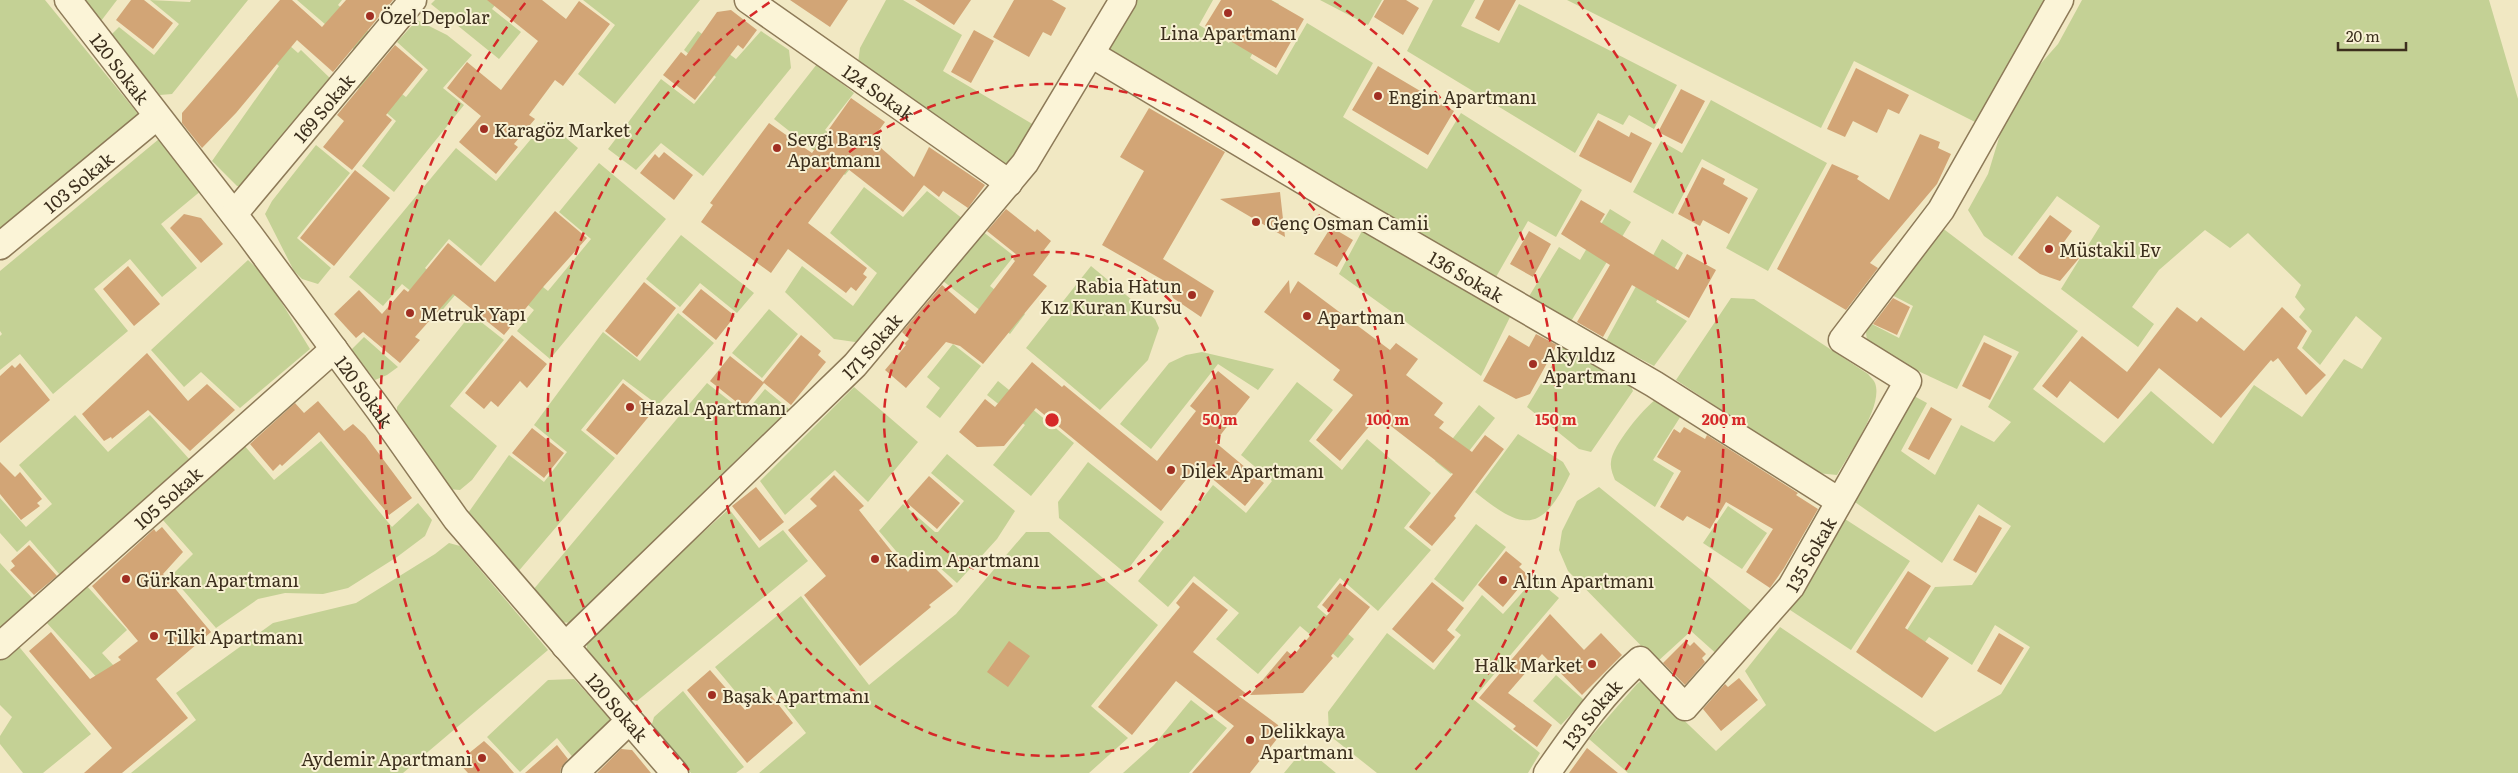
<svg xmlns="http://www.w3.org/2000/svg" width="2518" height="773" font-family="Literata,serif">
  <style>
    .green { fill: #c4d195 }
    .building { fill: #d2a576 }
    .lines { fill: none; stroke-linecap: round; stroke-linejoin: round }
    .minor-casing { stroke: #8d7a58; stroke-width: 29 }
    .minor { stroke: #fbf4d7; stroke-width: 26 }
    .ring { fill: none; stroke: #d62828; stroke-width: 2.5; stroke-dasharray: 9 6 }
    .poi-dot { fill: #a12f23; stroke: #f8f1d3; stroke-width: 2 }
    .labels { text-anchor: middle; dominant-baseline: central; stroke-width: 4; stroke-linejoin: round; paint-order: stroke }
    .poi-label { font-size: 18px; fill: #3c2f1d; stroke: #f8f1d3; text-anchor: start }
    .street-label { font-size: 18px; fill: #3c2f1d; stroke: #f8f1d3 }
    .centre { fill: #d62828; stroke: #f8f1d3; stroke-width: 2.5 }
    .ring-label { font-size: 15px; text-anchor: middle; font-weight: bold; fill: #d62828; stroke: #f8f1d3; stroke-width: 4; stroke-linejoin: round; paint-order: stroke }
  </style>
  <rect width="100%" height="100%" fill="#f1e8c3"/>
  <path class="green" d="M0 0H45L143 120 0 236Z
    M84 0H117L101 21Z
    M150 0 190 2 191 0H248L172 94 160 95 111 35 119 27 154 55 179 24Z
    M297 0H342L338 5 370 33 355 50Z
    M435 0H499L492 9 521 32 499 59 431 4Z
    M583 0H700L615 104 578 74 615 25Z
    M886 0H903L962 35 943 71 1034 125 1019 158 1003 168 858 63 860 48Z
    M1133 0H1213L1199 25 1229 43 1254 0H1271L1279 4 1250 58 1277 75 1307 23 1373 63 1343 117 1427 169 1461 113 1582 190 1556 237 1528 221 1496 277 1349 197 1106 48Z
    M1320 0H1382L1368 25Z
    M1433 0H1475L1461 26 1499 43 1519 4 1677 85 1654 129 1629 115 1623 125 1598 113 1575 153 1407 51Z
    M1567 0H2048L1979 124 1854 61 1821 128Z
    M2082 0H2489L2518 99V773H1628L1589 739 1637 684 1642 680 1716 751 1766 705 1745 671 1780 627 1935 732 2001 694 2030 647 1995 625 1972 665 1929 637 1896 680 1881 670 1935 587 1972 585 2011 526 1978 504 1942 563 1852 500 1914 396 1927 403 1901 451 1935 475 1961 425 1994 442 2011 422 1988 407 2019 352 1984 335 1957 389C1940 381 1876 353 1868 341 1865 335 1866 329 1868 322L1899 338 1913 306 1886 292 1941 227 2078 331 2033 389 2104 443 2151 391 2213 444 2254 385 2302 417 2344 359 2362 369 2382 338 2356 316 2320 365 2302 348 2312 331 2299 317 2305 309 2295 297 2301 285 2248 233 2230 248 2205 230 2159 270 2132 307 2154 324 2138 347 2061 289 2100 226 2057 196 2012 256 1984 236 1968 210 1988 174 2002 128 2020 87 2058 44Z
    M417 20 447 35 472 55 443 88 464 105 394 192 362 166 396 121 358 88 371 71 406 97 428 70 397 42Z
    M262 21 298 53 301 50 333 81 245 187 237 186 212 161 279 66 247 38Z
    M698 31 736 59 761 31 789 50 791 68 703 176 661 143 636 170 608 149 661 79 694 104 716 77 684 50Z
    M817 64 854 93 825 130 860 157 845 175 774 119Z
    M1711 100 1827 163 1768 271 1726 248 1758 189 1702 159 1673 214 1633 192 1661 141 1682 153Z
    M546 121 578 148 481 266 449 239 425 268 456 294 439 314 402 284 383 306 349 277 456 148 496 181Z
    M159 139 202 190 161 224 197 268 162 297 130 259 94 289 128 331 53 394 20 354 0 370V336L2 334 0 331V271Z
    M316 145 350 173 297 238 331 268 318 284 302 279 294 271 265 214 272 201Z
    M599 163 666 219 550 359 517 331 534 310 499 281 513 263 548 291 591 239 559 212Z
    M864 187 903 217 927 191 963 219 862 343 834 339 785 292 802 266 853 306 877 273 830 233Z
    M1610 209 1631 222 1570 323 1528 298 1559 247 1580 260Z
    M1363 229 1512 313 1481 376 1339 274Z
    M982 231 1014 256 990 286 1025 314 1010 334 943 281Z
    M681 235 754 293 737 313 700 283 680 307 646 279Z
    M1662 239 1683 253 1656 302 1687 321 1654 366 1606 341Z
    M248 260 266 277 310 349 240 408 201 372 184 387 151 350Z
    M1091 266 1155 319 1159 328 1148 360 1100 410 1026 348Z
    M1731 298 1754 299 1868 374C1870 377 1874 380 1875 383 1884 406 1848 455 1837 475L1817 473 1676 380Z
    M769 309 798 334 762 378 732 353Z
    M678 313 714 343 658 405 623 379 581 430 615 458 517 573 466 516 509 455 544 482 567 452 534 425 603 332 640 361Z
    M471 314 504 340 450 406 497 446 472 480 460 490 447 489 397 421V407Z
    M364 337 398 367 387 375 375 380 351 350Z
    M953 344 981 366 940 418 926 407 940 388 927 377Z
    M1564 345 1626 376 1633 391 1591 452 1579 449 1527 407Z
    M1202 352 1274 369 1258 390 1218 364 1151 449 1120 424 1169 363 1186 355Z
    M998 381 1074 443 1031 496 993 465 1025 425 987 395Z
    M1297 382 1333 410 1309 441 1342 470 1367 439 1431 493 1404 528 1431 550 1378 611 1340 578 1317 607 1354 639 1338 658 1300 626 1258 674 1216 639 1239 613 1194 576 1168 607 1138 581 1213 485 1246 513 1272 481 1241 455Z
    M707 383 745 413 765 389 795 414 574 623 556 622 533 590Z
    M854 387 918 442 868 502 835 470 785 515 760 481Z
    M1656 399 1684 411 1653 460 1674 473 1655 507 1615 480C1613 475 1610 468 1611 462 1612 446 1643 409 1656 399Z
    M1479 405 1495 418 1451 474 1435 461Z
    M75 415 108 452 150 415 190 460 60 575 30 540 17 552 0 533V498L26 527 52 504 19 465Z
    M1518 434 1563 462 1570 474C1542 534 1523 531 1475 492Z
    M321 441 392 527 418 503 432 520 425 536 397 557 348 588 323 594 285 593 258 599 216 628 171 576 193 554 162 519 243 444 274 480Z
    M947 454 1015 511 997 539 957 583 920 550 907 564 879 531 903 504 935 532H938L964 501 931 473Z
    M1088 462 1164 522 1125 573 1059 518 1058 502Z
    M1599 487 1755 614 1720 657 1691 631 1657 662 1568 571 1559 550 1562 531 1577 501Z
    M1728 506 1767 533 1742 569 1703 543Z
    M729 509 759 548 783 530 808 561 637 701 620 697 586 655 588 636Z
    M1845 519 1910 561 1851 650 1787 608Z
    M1476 524 1506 547 1463 602 1434 579Z
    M1026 532H1049L1158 625 1091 706 1128 738 1089 773H759L806 733 769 686 745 703 715 667 801 596 869 685 956 614Z
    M449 543 460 546 548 650 403 773H131L196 720 176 693 273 623 356 603 435 554Z
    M0 563 33 599 0 629Z
    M1535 578 1559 598 1473 699 1540 753 1528 773H1377L1329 735 1328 712 1387 633 1434 670 1461 635 1455 630 1482 595 1503 614Z
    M86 585 127 630 102 653 138 692 123 706 46 622Z
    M16 643 91 734 43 773H23L0 744V736L12 717 0 705V657Z
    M1556 675 1584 700 1561 725 1533 701Z
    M574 679 613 722 575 760 557 738 520 772 487 737 548 680Z
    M683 691 744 767 736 773H691L652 724 654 717Z
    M1191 700 1227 728 1189 773H1123L1154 745Z
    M1313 754 1336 773H1284L1298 756Z"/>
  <path class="building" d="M131 0H144L173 23 153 49 116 20Z
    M280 0H292L322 27 346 0H393L333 72 297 40 236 113 202 148 182 123V113Z
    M487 0H542L566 19 579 1 610 24 563 86 555 80 529 115 535 119 514 144 518 147 496 174 459 142 481 116 447 88 467 62 501 90 538 41Z
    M790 0H848L830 27Z
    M915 0H971L954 25Z
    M1014 0H1052L1066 8 1051 36 1043 32 1029 57 993 37Z
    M1221 0H1271L1304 19 1276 68 1205 26Z
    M1384 0H1406L1419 8 1403 35 1374 17Z
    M1484 0H1516L1499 31 1475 18Z
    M731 10 757 30 743 49 738 45 695 100 663 75 681 52 686 56 717 12Z
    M974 30 994 41 971 83 951 72Z
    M395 45 423 69 386 115 392 120 352 170 323 147 344 121 337 115Z
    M1378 66 1454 111 1428 155 1352 110Z
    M1856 68 1909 95 1899 114 1888 109 1877 133 1853 121 1845 137 1827 129Z
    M1681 89 1705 101 1682 144 1658 132Z
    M851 98 885 122 872 140 914 177 929 147 985 185 968 208 943 191 939 197 920 182 924 185 903 212 848 169 808 223 867 268 863 274 867 277 856 291 851 287 846 293 788 249 771 273 701 222 713 205 710 203 769 123 812 153Z
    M1149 108 1225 152 1163 259 1214 291 1201 317 1173 298 1168 283 1102 245 1144 171 1120 157Z
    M1598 120 1629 137 1631 132 1652 143 1631 183 1579 156Z
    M1920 134 1940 142 1938 148 1951 154 1937 184 1870 263 1878 268 1846 310 1777 269 1832 164 1859 176 1857 179 1889 200Z
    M664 152 693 175 674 200 640 173 655 154 659 158Z
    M1702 167 1725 179 1723 184 1748 198 1729 234 1703 220 1700 226 1678 214Z
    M355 170 390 198 334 266 300 238Z
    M1280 192 1285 237 1220 199Z
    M1581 200 1605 214 1600 222 1678 270 1687 254 1716 270 1689 318 1632 285 1603 337 1577 322 1610 265 1561 234Z
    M1006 209 1035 232 1037 229 1051 241 1044 250 1049 254 1033 275 1047 286 983 364 960 346 946 342 906 388 885 370 906 345 904 344 909 339 902 332 942 285 975 314 1015 261 1013 259 1017 255 987 231Z
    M555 211 587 238 544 286 504 335 453 294 415 337 420 340 400 363 363 332 356 338 334 314 359 290 382 314 404 289 408 292 448 243 495 282Z
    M184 214 201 218 223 244 201 263 170 228Z
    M2050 215 2072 231 2064 242 2081 256 2060 281 2040 274 2018 258Z
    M1331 227 1353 240 1337 267 1314 254Z
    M1529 231 1551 244 1533 277 1510 264Z
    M128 266 160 304 134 326 103 289Z
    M1289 280 1290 294 1298 281 1390 350 1396 343 1418 359 1406 375 1443 403 1434 415 1444 422 1439 428 1472 452 1485 435 1504 449 1454 516 1456 518 1432 546 1409 527 1453 474 1378 416 1340 461 1316 440 1353 395 1333 380 1340 370 1264 312Z
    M644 282 676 308 637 357 605 331Z
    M701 289 735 316 716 340 682 312Z
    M1893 298 1910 307 1897 335 1873 324Z
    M2177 307 2197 322 2201 317 2244 351 2282 307 2307 331 2297 348 2326 375 2306 395 2278 358 2273 362 2271 360 2221 418 2159 368 2118 419 2070 381 2057 398 2042 386 2082 336 2127 372Z
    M1536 334 1557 345 1530 394 1516 399 1483 381 1509 335 1529 347Z
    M512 335 547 364 527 388 520 381 498 407 491 401 484 409 465 393Z
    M801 335 821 351 818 355 826 362 791 405 764 383 744 408 710 381 730 356 763 382Z
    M1984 342 2012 356 1990 400 1962 386Z
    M147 353 188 401 207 384 235 410 190 451 148 410 112 439 111 437 104 441 82 414Z
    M1032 362 1062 387 1064 385 1157 461 1196 411 1190 406 1218 371 1250 397 1215 442 1264 483 1245 506 1197 466 1161 511 1036 408 1004 446 977 447 959 432 985 399 995 407Z
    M20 363 50 400 0 443V376L12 365 15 368Z
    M623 383 655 409 617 455 586 430Z
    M318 401 344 431 353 424 365 435 412 498 389 515 319 432 282 466 280 464 273 471 250 444 295 403 304 413Z
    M1931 407 1952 419 1929 460 1908 449Z
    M1684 427 1705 439 1707 435 1798 493 1796 495 1818 509 1784 568 1770 588 1746 572 1773 529 1726 502 1710 529 1687 516 1683 521 1660 507 1681 471 1657 457 1674 429 1680 433Z
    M532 428 564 453 544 478 512 453Z
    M0 462 15 477 20 472 42 499 37 503 40 506 21 520 0 494Z
    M834 475 864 506 859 510 908 572 921 554 953 586 929 605 931 607 860 666 804 595 826 576 788 530 817 506 810 499Z
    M929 476 960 503 937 529 906 502Z
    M756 487 784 522 760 541 732 506Z
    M1979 515 2002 528 1976 573 1953 560Z
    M162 527 183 552 163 574 211 632 156 679 188 718 122 773H84L112 748 29 651 51 632 90 679 121 660 118 657 138 641 92 586 154 529 156 532Z
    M29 545 57 576 34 595 10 570 15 566 11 561Z
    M1506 551 1522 564 1519 567 1529 576 1503 607 1478 585Z
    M1908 571 1931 586 1905 628 1949 658 1922 698 1856 652Z
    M1193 582 1228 610 1193 652 1248 695 1239 696 1278 725 1280 735 1250 773H1192L1234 726 1176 681 1132 735 1098 707 1180 607 1176 603Z
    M1432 582 1464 608 1447 630 1455 637 1433 663 1392 629Z
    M1340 583 1370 607 1331 656 1333 658 1303 693 1250 695 1287 651 1293 656 1330 612 1322 605Z
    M1550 614 1584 650 1601 633 1622 655 1582 695 1542 654 1508 693 1552 725 1537 747 1513 729 1516 726 1479 698Z
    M1999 633 2024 648 2001 685 1977 671Z
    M1009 641 1030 656 1008 687 987 672Z
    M1685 641 1690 646 1694 642 1706 654 1702 658 1705 662 1685 685 1663 663Z
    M710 670 745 710 761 699 763 702 771 695 793 723 747 763 687 690Z
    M1739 678 1758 700 1721 731 1703 709 1725 684 1728 687Z
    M484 741 498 754 514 773H468L458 762Z
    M557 745 568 759 561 768 560 773H525Z
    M1587 748 1618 773H1569Z
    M621 749 632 750 651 773H597Z"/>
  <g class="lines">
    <defs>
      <g id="minor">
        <path id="s1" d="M68 0 249 234 379 410 456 519 675 773"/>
        <path id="s2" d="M748 0 1009 183"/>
        <path id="s3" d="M1091 54 1339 202 1654 384 1839 501"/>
        <path id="s4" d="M234 214 413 0"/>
        <path id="s5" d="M0 246 156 117"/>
        <path id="s6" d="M0 646 334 349"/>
        <path id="s7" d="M565 646 855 365 1025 163 1123 0"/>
        <path d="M575 773 629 721"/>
        <path id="s8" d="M1547 773C1575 733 1603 692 1640 660L1685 707 1791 587 1908 381 1842 340 1941 210 2060 0"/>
      </g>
    </defs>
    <use href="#minor" class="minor-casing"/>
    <use href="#minor" class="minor"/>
  </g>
  <g class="ring">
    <circle cx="1052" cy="420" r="168"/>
    <circle cx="1052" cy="420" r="336"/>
    <path d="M689 770A504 504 0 0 1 770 2M1334 2A504 504 0 0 1 1415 770"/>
    <path d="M479 771A672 672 0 0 1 526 2M1578 2A672 672 0 0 1 1625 771"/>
  </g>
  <g class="poi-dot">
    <circle cx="1228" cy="13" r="5"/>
    <circle cx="370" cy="16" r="5"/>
    <circle cx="1378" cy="96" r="5"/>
    <circle cx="484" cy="129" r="5"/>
    <circle cx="777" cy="148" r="5"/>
    <circle cx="1256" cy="222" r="5"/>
    <circle cx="2049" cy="249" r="5"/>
    <circle cx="1192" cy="295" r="5"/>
    <circle cx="410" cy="313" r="5"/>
    <circle cx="1307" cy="316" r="5"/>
    <circle cx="1533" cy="364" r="5"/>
    <circle cx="630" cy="407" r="5"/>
    <circle cx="1171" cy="470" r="5"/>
    <circle cx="875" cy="559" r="5"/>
    <circle cx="126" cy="579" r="5"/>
    <circle cx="1503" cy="580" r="5"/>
    <circle cx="154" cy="636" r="5"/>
    <circle cx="1592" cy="664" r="5"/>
    <circle cx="712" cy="695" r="5"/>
    <circle cx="1250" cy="740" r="5"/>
    <circle cx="482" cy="758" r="5"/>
  </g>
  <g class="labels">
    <g class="poi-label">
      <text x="380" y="16">Özel Depolar</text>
      <text x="1228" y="32" text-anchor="middle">Lina Apartmanı</text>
      <text x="1388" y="96">Engin Apartmanı</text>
      <text x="494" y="129">Karagöz Market</text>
      <text x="787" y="138">Sevgi Barış<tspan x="787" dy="21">Apartmanı</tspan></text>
      <text x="1266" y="222">Genç Osman Camii</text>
      <text x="2059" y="249">Müstakil Ev</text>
      <text x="1182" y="285" text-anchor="end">Rabia Hatun<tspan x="1182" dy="21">Kız Kuran Kursu</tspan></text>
      <text x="420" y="313">Metruk Yapı</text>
      <text x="1317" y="316">Apartman</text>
      <text x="1543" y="354">Akyıldız<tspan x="1543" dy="21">Apartmanı</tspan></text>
      <text x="640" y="407">Hazal Apartmanı</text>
      <text x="1181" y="470">Dilek Apartmanı</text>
      <text x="885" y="559">Kadim Apartmanı</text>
      <text x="136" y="579">Gürkan Apartmanı</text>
      <text x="1513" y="580">Altın Apartmanı</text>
      <text x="164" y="636">Tilki Apartmanı</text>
      <text x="1582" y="664" text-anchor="end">Halk Market</text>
      <text x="722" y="695">Başak Apartmanı</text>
      <text x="1260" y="730">Delikkaya<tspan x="1260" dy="21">Apartmanı</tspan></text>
      <text x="472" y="758" text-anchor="end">Aydemir Apartmanı</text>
    </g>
    <g class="street-label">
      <text stroke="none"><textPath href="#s1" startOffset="86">120 Sokak</textPath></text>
      <text stroke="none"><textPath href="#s2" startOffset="160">124 Sokak</textPath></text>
      <text stroke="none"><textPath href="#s4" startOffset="139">169 Sokak</textPath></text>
      <text stroke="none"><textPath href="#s5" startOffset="101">103 Sokak</textPath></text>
      <text stroke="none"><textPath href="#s3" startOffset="436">136 Sokak</textPath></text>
      <text stroke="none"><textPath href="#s7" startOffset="429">171 Sokak</textPath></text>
      <text stroke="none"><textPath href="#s1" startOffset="491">120 Sokak</textPath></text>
      <text stroke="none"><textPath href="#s6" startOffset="224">105 Sokak</textPath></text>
      <text stroke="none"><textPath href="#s8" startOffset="410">135 Sokak</textPath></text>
      <text stroke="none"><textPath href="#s1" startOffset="896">120 Sokak</textPath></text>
      <text stroke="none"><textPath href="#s8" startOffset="74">133 Sokak</textPath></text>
    </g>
  </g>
  <circle cx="1052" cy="420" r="8" class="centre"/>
  <g class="ring-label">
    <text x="1220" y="425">50 m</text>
    <text x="1388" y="425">100 m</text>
    <text x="1556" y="425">150 m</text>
    <text x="1724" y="425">200 m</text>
  </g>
  <path d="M2338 42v8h68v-8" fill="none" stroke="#3c2f1d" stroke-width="2.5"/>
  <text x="2346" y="42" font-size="15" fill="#3c2f1d" stroke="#f8f1d3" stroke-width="4" paint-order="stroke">20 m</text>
</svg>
